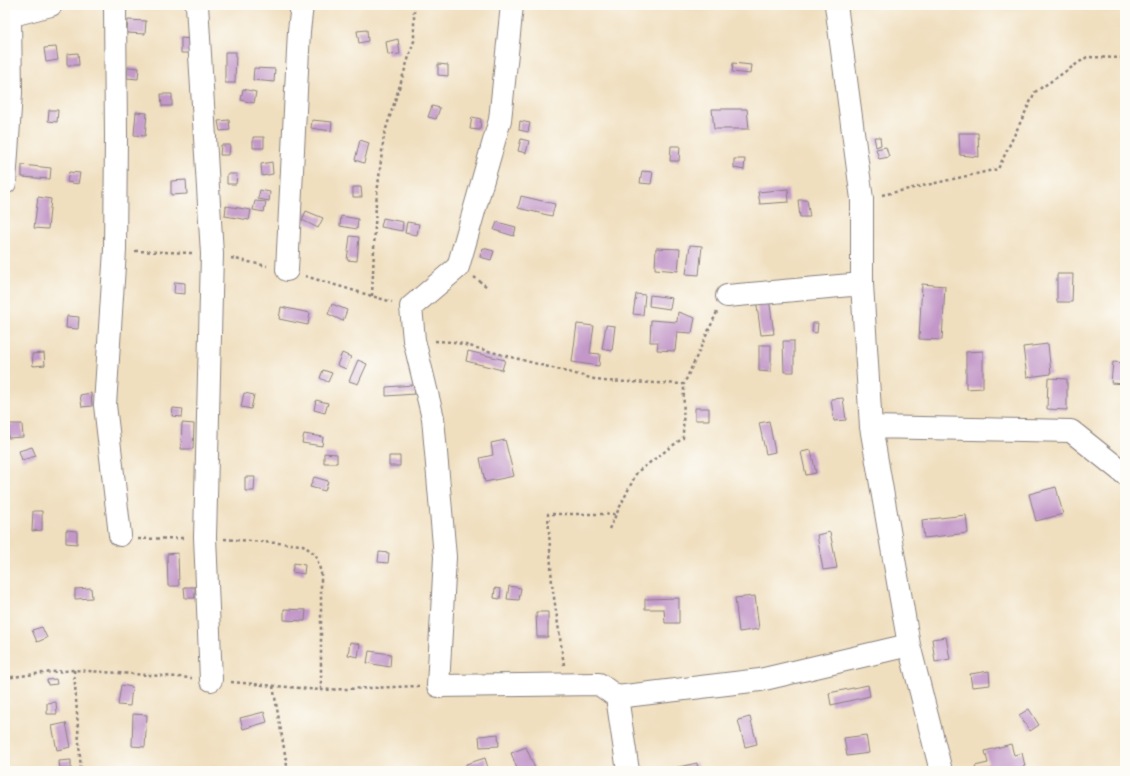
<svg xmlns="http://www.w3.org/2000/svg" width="1130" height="776" font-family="'Old Standard TT',serif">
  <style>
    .building { fill: #c398c9 }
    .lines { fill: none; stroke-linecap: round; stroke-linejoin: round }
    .minor-casing { stroke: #89807d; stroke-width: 24 }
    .path { stroke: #89807d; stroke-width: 2.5; stroke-dasharray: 3 3; stroke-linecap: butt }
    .minor { stroke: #fff; stroke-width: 22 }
  </style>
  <rect width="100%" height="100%" fill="#fdfcf7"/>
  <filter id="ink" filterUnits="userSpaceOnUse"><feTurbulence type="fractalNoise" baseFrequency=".025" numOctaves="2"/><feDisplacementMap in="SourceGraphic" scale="8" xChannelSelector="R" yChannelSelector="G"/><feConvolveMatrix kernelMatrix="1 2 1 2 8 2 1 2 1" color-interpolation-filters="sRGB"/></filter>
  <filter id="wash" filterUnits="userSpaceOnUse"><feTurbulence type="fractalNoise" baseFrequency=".012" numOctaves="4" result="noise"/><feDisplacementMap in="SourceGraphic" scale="16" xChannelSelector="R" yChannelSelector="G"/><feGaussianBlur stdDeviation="0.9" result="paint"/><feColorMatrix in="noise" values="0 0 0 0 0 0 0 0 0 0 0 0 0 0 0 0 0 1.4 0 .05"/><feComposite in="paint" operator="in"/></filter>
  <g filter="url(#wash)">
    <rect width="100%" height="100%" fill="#f0dfbf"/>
    <g id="blocks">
      <path class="building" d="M128 20 146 21 145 34 127 33Z
        M367 30 368 41 359 43 357 31Z
        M181 38 192 39V53H181Z
        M398 39 400 54 388 55 386 42Z
        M56 47 58 60 46 62 44 48Z
        M225 52H236L235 83H225Z
        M78 53 79 65H67V54Z
        M733 63 751 65 750 74 732 72Z
        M438 64 448 65V76L438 75Z
        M128 67 139 68 138 79 127 78Z
        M254 68 275 69 274 82 253 80Z
        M243 89 256 92 254 103 241 100Z
        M161 94H172V106H162Z
        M432 106 440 108 436 119 428 117Z
        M712 109H747L749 129H714Z
        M49 110H58L57 122 48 121Z
        M136 112 147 113 145 136 134 135Z
        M472 117 481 119 480 130 470 129Z
        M229 120 230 130 220 131 218 121Z
        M312 120 332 122 331 131 311 128Z
        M520 121 530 123 528 132 519 130Z
        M959 133H978L979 157 960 155Z
        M253 137H264V148H253Z
        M874 137H880L881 145 876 147Z
        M521 139 529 141 526 153 518 151Z
        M360 140 369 143 364 163 355 160Z
        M221 145H230L229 155H220Z
        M671 146H680L679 161H670Z
        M886 147 889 157 879 159 876 149Z
        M734 159H745L744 170 734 168Z
        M272 162 273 174 262 176 261 164Z
        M22 165 51 168 50 179 22 177Z
        M642 171 653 172 651 184 640 183Z
        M69 172 80 173 78 184 67 182Z
        M227 174H237L236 184H227Z
        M186 180 187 194 171 195V181Z
        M353 187H361L362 197H353Z
        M788 189 789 202 760 204 758 192Z
        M260 190 270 192 269 201 258 199Z
        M521 196 555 204 552 216 518 208Z
        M38 197 51 199 48 229 34 228Z
        M798 200H807L810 217H800Z
        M255 201 266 202 264 212 253 210Z
        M226 206 251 210 249 220 225 216Z
        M306 211 323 218 318 228 302 220Z
        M341 216 358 219 357 229 340 226Z
        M383 218 403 222 402 231 381 227Z
        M407 222 419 224 417 235 405 233Z
        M497 222 516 227 514 236 494 230Z
        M350 236 359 237 357 261 347 260Z
        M690 245 702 246 699 275 686 274Z
        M483 248 494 251 491 260 480 257Z
        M656 248 680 249 678 271 655 269Z
        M1057 274H1073L1072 302H1057Z
        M175 282 185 283V294L174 293Z
        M922 284 945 286 942 340 919 339Z
        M636 294 645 295 643 315 633 314Z
        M650 295 672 298 670 309 649 306Z
        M769 298 774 334 761 335 756 299Z
        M332 304 347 310 343 321 328 314Z
        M281 307 310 313 308 325 279 319Z
        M678 312 695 318 692 333 677 332 675 351 657 350 658 342H650L651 320 677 322Z
        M67 316 79 317 78 329 66 328Z
        M813 323H818L817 333 812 332Z
        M577 324 594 326 590 353 600 354 599 366 572 362Z
        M606 325 615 326 612 351 602 349Z
        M783 341H794V372H784Z
        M1048 344 1051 374 1027 377 1023 347Z
        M759 345H771V372L759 371Z
        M468 351 505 360 502 370 466 361Z
        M983 351V388L966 389V352Z
        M44 353 45 365 33 366 32 354Z
        M342 353 351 357 346 369 337 365Z
        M358 360 367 364 358 384 349 381Z
        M1113 362 1125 363V384L1111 383Z
        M323 370 332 373 328 382 320 378Z
        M1048 378 1067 379V410L1047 409Z
        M414 385 415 394 386 396V387Z
        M91 393 92 406 82 407 80 395Z
        M244 393 254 395 251 409 241 407Z
        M843 398 846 420 834 421 831 399Z
        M316 400 328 403 325 413 314 410Z
        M173 408 183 409 182 417 172 416Z
        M695 408H709V420H695Z
        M769 421 775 452 766 454 759 423Z
        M182 423 194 424 193 449H181Z
        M8 424H22L23 437 8 438Z
        M304 434 323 437 322 446 302 443Z
        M505 440 514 476 485 482 480 458 493 455 491 443Z
        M32 447 36 456 22 460 19 451Z
        M811 450 816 473 806 475 801 452Z
        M324 453 337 454V463H324Z
        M389 456H400V466H389Z
        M245 477H255L254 491H245Z
        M314 477 328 481 325 491 310 487Z
        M1056 487 1063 514 1036 521 1029 494Z
        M33 511H42V530L32 531Z
        M966 515 968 533 924 538 922 520Z
        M66 530 77 531V544L66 543Z
        M830 532 837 568 823 570 817 535Z
        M379 552 389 553 388 563 378 562Z
        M178 553 179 586H168L167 554Z
        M294 563 305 565 304 574 292 572Z
        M509 586 521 588 519 600 507 599Z
        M184 587H195V598H185Z
        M91 588 92 598 75 599V589Z
        M495 588 501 589 500 599 494 598Z
        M755 596 759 629 739 632 735 598Z
        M679 598V623H665L664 609H645V599Z
        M284 609 306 610 305 621 284 620Z
        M536 612H548V637H537Z
        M42 627 47 638 37 642 32 630Z
        M946 637 950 659 935 662 932 639Z
        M350 642 360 644 358 657 348 655Z
        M369 651 391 654 390 667 367 663Z
        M989 671 990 685 972 687 970 674Z
        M56 679 57 684 48 685 47 680Z
        M121 685 132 687 130 706 118 705Z
        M868 685 870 696 831 705 829 693Z
        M56 702 57 714H47V703Z
        M1029 709 1039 725 1030 731 1019 715Z
        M264 712 267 722 243 729 240 718Z
        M133 714 147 715 145 747 132 746Z
        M750 717 757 744 745 747 738 720Z
        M66 723 71 747 57 750 52 726Z
        M498 734 499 746 480 747 479 736Z
        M866 735 869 753 847 756 844 738Z
        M1011 744 1014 755 1022 753 1025 766 1008 771H977L975 766 988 763 985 751Z
        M526 747 536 771H518L511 753Z
        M485 758 489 771H468L466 764Z
        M71 760V769H60L59 761Z
        M697 763 698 771H670V769Z"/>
    </g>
  </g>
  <g filter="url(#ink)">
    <use href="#blocks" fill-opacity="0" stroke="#89807d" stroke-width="1"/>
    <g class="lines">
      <defs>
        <path id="minor" d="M115 5 116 137 115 250 105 405 120 535
          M197 5 212 254 205 537 211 680
          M512 5 500 120 458 267 411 307 414 340 433 418 445 557 438 686 599 684 617 697 760 680 909 645
          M836 5 862 199V284L871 427 909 645 941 771
          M5 17 51 5
          M5 183 11 93 10 16
          M287 270 299 31 302 5
          M727 296 862 284
          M871 427 1071 431 1125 474
          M617 697 628 771"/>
      </defs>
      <use href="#minor" class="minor-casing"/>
      <path class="path" d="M882 195 998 169 1035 92 1087 57 1125 58
        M135 251 192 253
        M231 258 267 266
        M305 276 392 302
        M474 277 486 286
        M372 296 376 203 384 135 414 41V5
        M435 341 454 342 602 381 684 384 717 312
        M609 529 637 472 683 438 684 384
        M138 539 185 538
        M224 539 303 545 316 555 321 573V690
        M564 665 552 584 548 514H616
        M74 670 81 771
        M5 678 43 673 74 670 192 678
        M231 682 321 690 419 686
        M273 686 288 771"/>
      <use href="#minor" class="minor"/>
    </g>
  </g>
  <rect width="1130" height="776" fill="none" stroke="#fdfcf7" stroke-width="20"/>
</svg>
